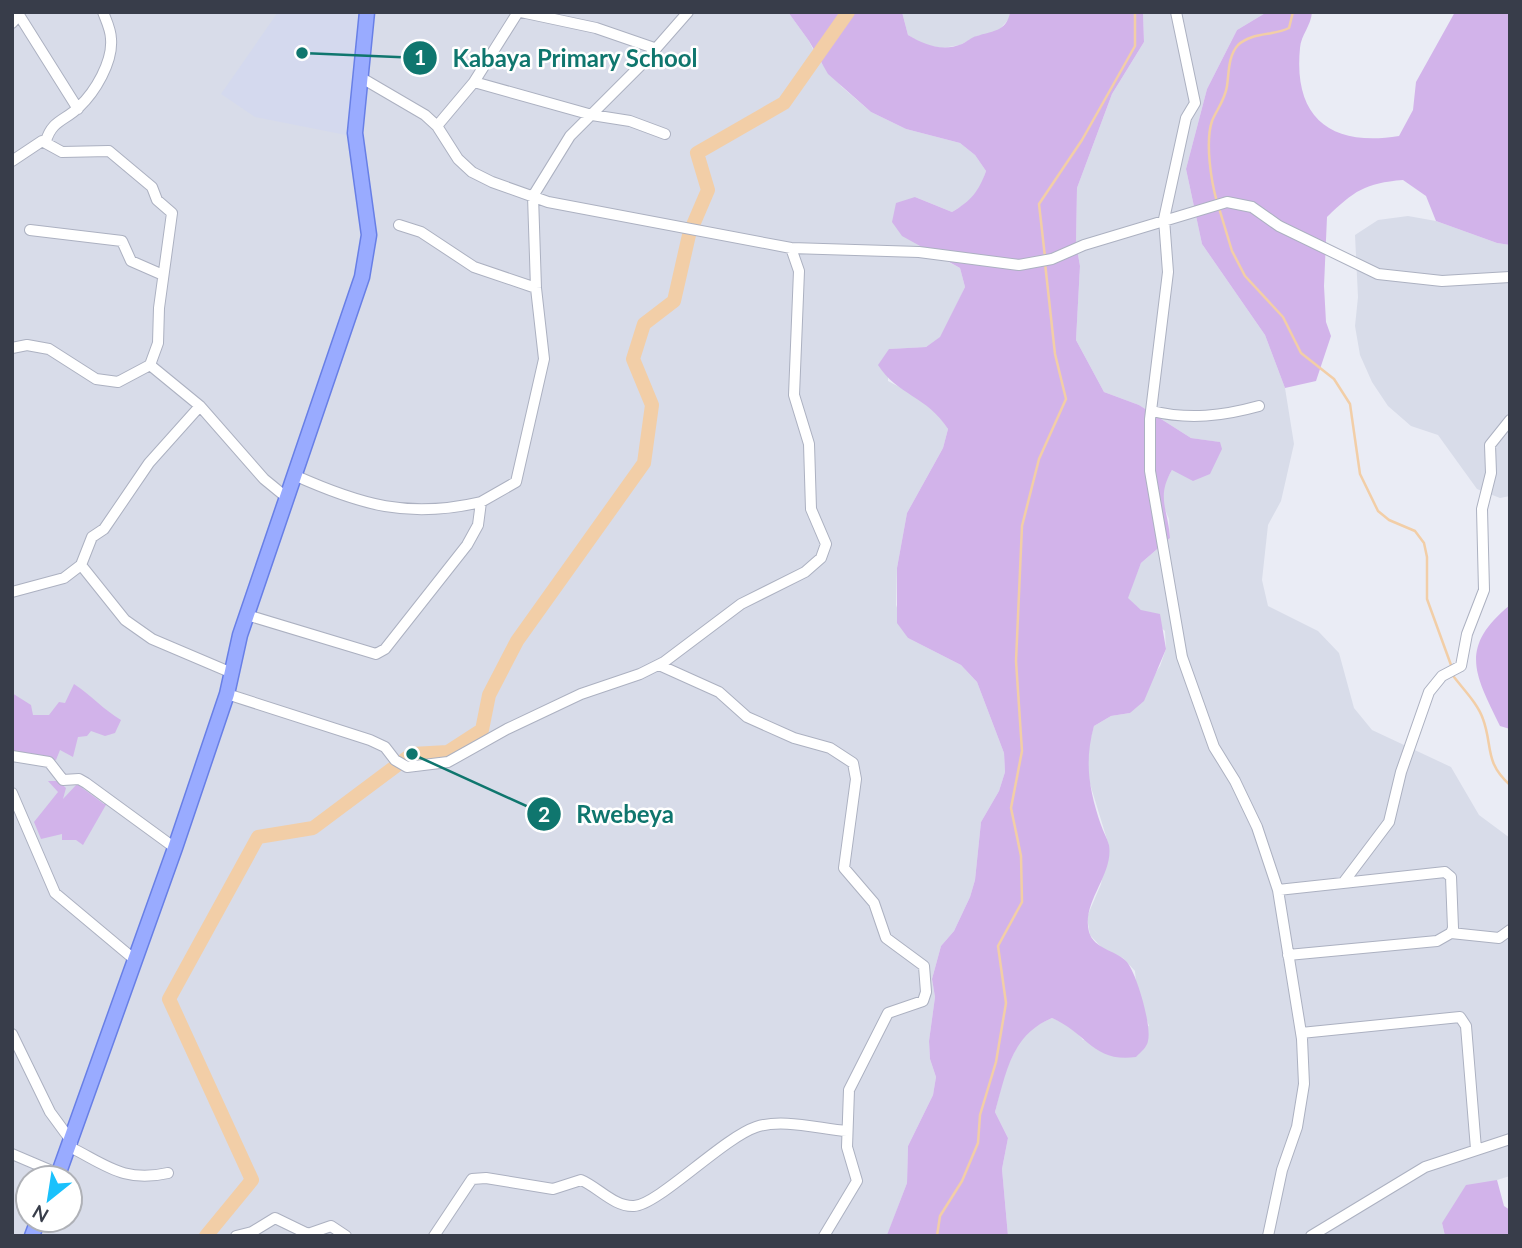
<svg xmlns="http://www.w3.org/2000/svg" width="1522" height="1248" font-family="Lato,sans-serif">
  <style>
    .residential { fill: #d8dce9; fill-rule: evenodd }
    .education { fill: #d4d9ee }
    .green { fill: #d2b3ea }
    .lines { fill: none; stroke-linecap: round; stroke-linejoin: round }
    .stream { stroke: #f2cea7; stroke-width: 2.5 }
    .river { stroke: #f2cea7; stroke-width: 14 }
    .minor-casing { stroke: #acb1c1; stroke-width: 12 }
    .primary-casing { stroke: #687fe6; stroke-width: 17 }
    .minor { stroke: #fff; stroke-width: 10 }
    .primary { stroke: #99abff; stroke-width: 14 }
    .leader { fill: none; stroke: #0f766e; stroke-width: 2.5 }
    .callout-dot { fill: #0f766e; stroke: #fff; stroke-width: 2.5 }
    .mark-label { font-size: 21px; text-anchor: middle; font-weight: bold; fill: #fff }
    .callout-label { font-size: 24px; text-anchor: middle; font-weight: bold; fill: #0f766e; stroke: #fff; stroke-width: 5; stroke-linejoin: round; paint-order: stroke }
  </style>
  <rect width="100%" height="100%" fill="#eaecf5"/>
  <path class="residential" d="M12 12H788L809 41 817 58 842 87 871 112 906 129 960 143 975 155 986 171 980 189 968 202 952 212 915 197 925 250 960 268 965 287 941 337 926 347 889 349 888 381 924 400 937 413 948 429 943 448 907 513 897 568 896 605 908 638 961 665 977 682 1004 753 1005 772 999 791 981 822 975 880 970 897 954 931 941 946 932 979 935 997 929 1041 930 1059 936 1077 933 1095 908 1146 907 1183 887 1236H12ZM28 1178H70V1220H28Z
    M902 12H1010L1009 19 995 34 977 36 960 45 942 48 924 45 908 35Z
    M1143 12H1267L1237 30 1207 89 1186 169 1202 244 1265 335 1285 388 1294 444 1281 501 1268 525 1262 580 1268 606 1318 631 1339 653 1354 708 1372 730 1451 767 1479 815 1510 838V1176L1497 1180 1442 1223 1445 1236H1008L1002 1169 1008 1138 995 1112 1005 1071 1021 1039 1035 1026 1052 1018 1071 1026 1083 1040 1149 1026 1137 991 1135 971 1123 958 1104 950 1090 935 1087 917 1101 884 1109 846 1087 774 1089 744 1094 726 1111 716 1130 713 1160 666 1166 649 1165 631 1127 598 1141 563 1170 538 1169 519 1162 502 1164 484 1172 470 1219 442 1191 438 1139 405 1104 392 1076 340 1080 266 1076 243 1077 188 1112 94 1144 42Z
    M1408 216 1436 221 1497 243 1510 245V496L1500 498 1477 489 1438 435 1411 426 1388 406 1372 382 1360 355 1355 326 1358 297 1355 235 1378 220Z"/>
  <path class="education" d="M278 12H360L346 135 255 117 221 94Z"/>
  <path class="green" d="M788 12H902L908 35C925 45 942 52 962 44 967 42 971 37 977 36 991 31 1007 32 1010 12H1143L1144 42 1112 94 1077 188 1076 243 1080 266 1076 340 1104 392 1139 405 1191 438 1220 442 1222 449 1210 474 1193 481 1172 470C1156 497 1168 509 1170 538L1141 563 1128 598 1141 610 1160 614 1166 649 1144 701 1130 713 1111 716 1094 726C1084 762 1089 790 1101 825 1103 831 1107 838 1109 845 1114 875 1081 902 1089 932 1094 949 1115 950 1126 961 1136 971 1152 1025 1148 1041 1147 1047 1141 1052 1136 1057 1093 1063 1087 1033 1052 1018 1011 1035 1006 1073 995 1112L1008 1138 1002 1169 1008 1236 887 1235 907 1183 908 1146 933 1095 936 1077 930 1059 929 1041 935 997 932 979 941 946 954 931 970 897 975 880 981 822 999 791 1005 772 1004 753 977 682 961 665 908 638 897 623V568L907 513 943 448 948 429C927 396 897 395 878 365L889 349 926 347 940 337 965 287 960 268 902 236 892 222 896 203 915 197 952 212C971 201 979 191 986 171L975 155 960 143 906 129 871 112 828 74 809 41Z
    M1267 12H1312C1311 26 1301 35 1300 48 1293 119 1332 147 1399 136L1413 110 1416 82 1455 12H1510V245L1497 243 1436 221 1426 196 1403 180C1365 183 1354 191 1327 217L1324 286 1326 322 1331 336 1316 381 1285 388 1265 335 1202 244 1186 169 1207 89 1237 30Z
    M1510 605V729L1500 726C1475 674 1458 648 1510 605Z
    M74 684C92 696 104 710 121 720L115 733 105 736 91 731 87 736 78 737 73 757 60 750 56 760 12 755V693L31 705 33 715H49L59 702 65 703Z
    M48 781H58L66 788 63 799 77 784 104 804 107 803 83 845 76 840H62V834L41 839 34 822 58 792Z
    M1497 1180 1504 1206 1510 1210V1236H1445L1442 1223 1466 1185Z"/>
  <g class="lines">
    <path class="stream" d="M1217 202C1211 181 1205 142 1212 121 1217 109 1225 100 1227 86 1229 73 1228 56 1238 45 1252 32 1273 36 1289 28L1293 12
      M1219 208 1232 251 1245 276 1283 317 1301 353 1334 379 1350 404 1360 474 1378 511 1389 520 1415 531 1424 543 1427 557V599L1451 665
      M1045 257 1039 204 1082 140 1135 46V12
      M1454 677C1464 690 1478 704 1483 719 1493 746 1484 762 1510 785
      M937 1236 940 1216 962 1181 978 1143 980 1115 996 1062 1006 1003 998 946 1022 902 1021 856 1011 808 1022 751 1016 661 1022 526 1039 459 1066 399 1055 354 1045 263"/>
    <path class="river" d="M693 225 708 190 697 153 784 103 848 12
      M206 1236 252 1180 169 999 258 837 313 828 412 754 448 752 482 730 489 695 517 641 644 463 652 405 633 359 644 324 674 301 689 235"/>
    <defs>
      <path id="minor" d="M521 12 596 28 654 48
        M1176 12 1195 103 1186 118 1164 219 1168 272 1150 419V471L1182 657 1214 747 1235 781 1257 827 1278 890 1302 1039 1304 1084 1297 1127 1282 1170 1268 1236
        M12 23 19 15 78 109
        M360 77 425 115 437 126 458 159 472 172 492 182 548 202 791 248 919 252 1019 265 1052 259 1084 245 1227 202 1252 207 1279 226 1378 274 1442 281 1510 277
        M474 82 592 115 630 121 665 134
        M437 126 474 82 518 12
        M46 141C52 120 65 121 79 107 95 92 113 62 111 39 111 30 106 20 103 12
        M12 161 42 141 62 152 109 151 152 187 157 200 172 213 159 308 158 343 150 365
        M399 225 421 232 474 267 536 288
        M30 230 122 241 131 261 163 275
        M12 348 27 345 49 349 96 379 118 382 150 365 200 406 264 479 286 497
        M1152 411C1189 420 1223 416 1259 406
        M294 475C361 505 408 519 481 502
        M81 565 125 620 152 639 232 673
        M12 592 64 578 81 565 92 537 104 529 149 463 200 406
        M247 615 376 654 385 649 467 545 478 525 481 502 516 482 544 359 536 288 533 196 570 136 645 61 688 12
        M659 665 719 692 747 717 794 738 830 748 853 763 856 779 844 868 874 903 886 938 924 966 926 992 923 1001 888 1013 849 1090 847 1147 857 1181 824 1236
        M227 694 370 740 385 747 395 760 407 767 448 762 507 729 581 694 640 674 664 662 741 604 805 572 821 558 826 544 811 509 809 444 794 395 799 271 791 248
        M12 756 49 762 63 780 79 779 86 783 175 848
        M12 793 55 893 135 960
        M1278 890 1343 883 1389 822 1401 772 1429 692 1442 676 1461 666 1467 634 1484 590 1482 509 1491 473 1490 445 1510 420
        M1451 933 1499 938 1510 930
        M1288 955 1437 941 1451 933 1453 928 1451 877 1445 872 1343 883
        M1301 1033 1460 1017 1466 1026 1476 1149
        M12 1034 50 1112 72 1142
        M70 1147C106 1165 124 1183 168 1173
        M12 1154 59 1174
        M236 1236 252 1232 275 1218 308 1234 331 1226 346 1236
        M434 1236 472 1179 486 1178 553 1189 581 1180C598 1187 614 1207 634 1206 658 1205 723 1138 756 1127 782 1118 820 1129 847 1131
        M1311 1236 1425 1167 1510 1139"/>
      <path id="primary" d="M57 1178 175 848 227 694 240 635 362 277 369 235 355 133 367 12
        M32 1236 38 1220"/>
    </defs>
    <use href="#minor" class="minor-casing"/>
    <use href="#primary" class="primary-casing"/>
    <use href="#minor" class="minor"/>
    <use href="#primary" class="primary"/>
  </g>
  <path class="leader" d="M302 53L420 58M412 754L544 814"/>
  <g class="callout-dot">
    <circle cx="302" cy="53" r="7"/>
    <circle cx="412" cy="754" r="7"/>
    <circle cx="420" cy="58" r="18"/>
    <circle cx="544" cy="814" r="18"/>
  </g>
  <g class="mark-label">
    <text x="420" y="65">1</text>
    <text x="544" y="822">2</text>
  </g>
  <g class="callout-label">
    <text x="575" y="67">Kabaya Primary School</text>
    <text x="625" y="823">Rwebeya</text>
  </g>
  <rect width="1522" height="1248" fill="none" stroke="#383d4a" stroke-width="28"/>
  <g transform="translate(49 1199) rotate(210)"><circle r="33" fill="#ffffff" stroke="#afb1b7" stroke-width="2"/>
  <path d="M0-5L12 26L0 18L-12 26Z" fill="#1ac1fc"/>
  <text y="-10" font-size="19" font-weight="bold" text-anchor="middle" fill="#383d4a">N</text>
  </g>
</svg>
